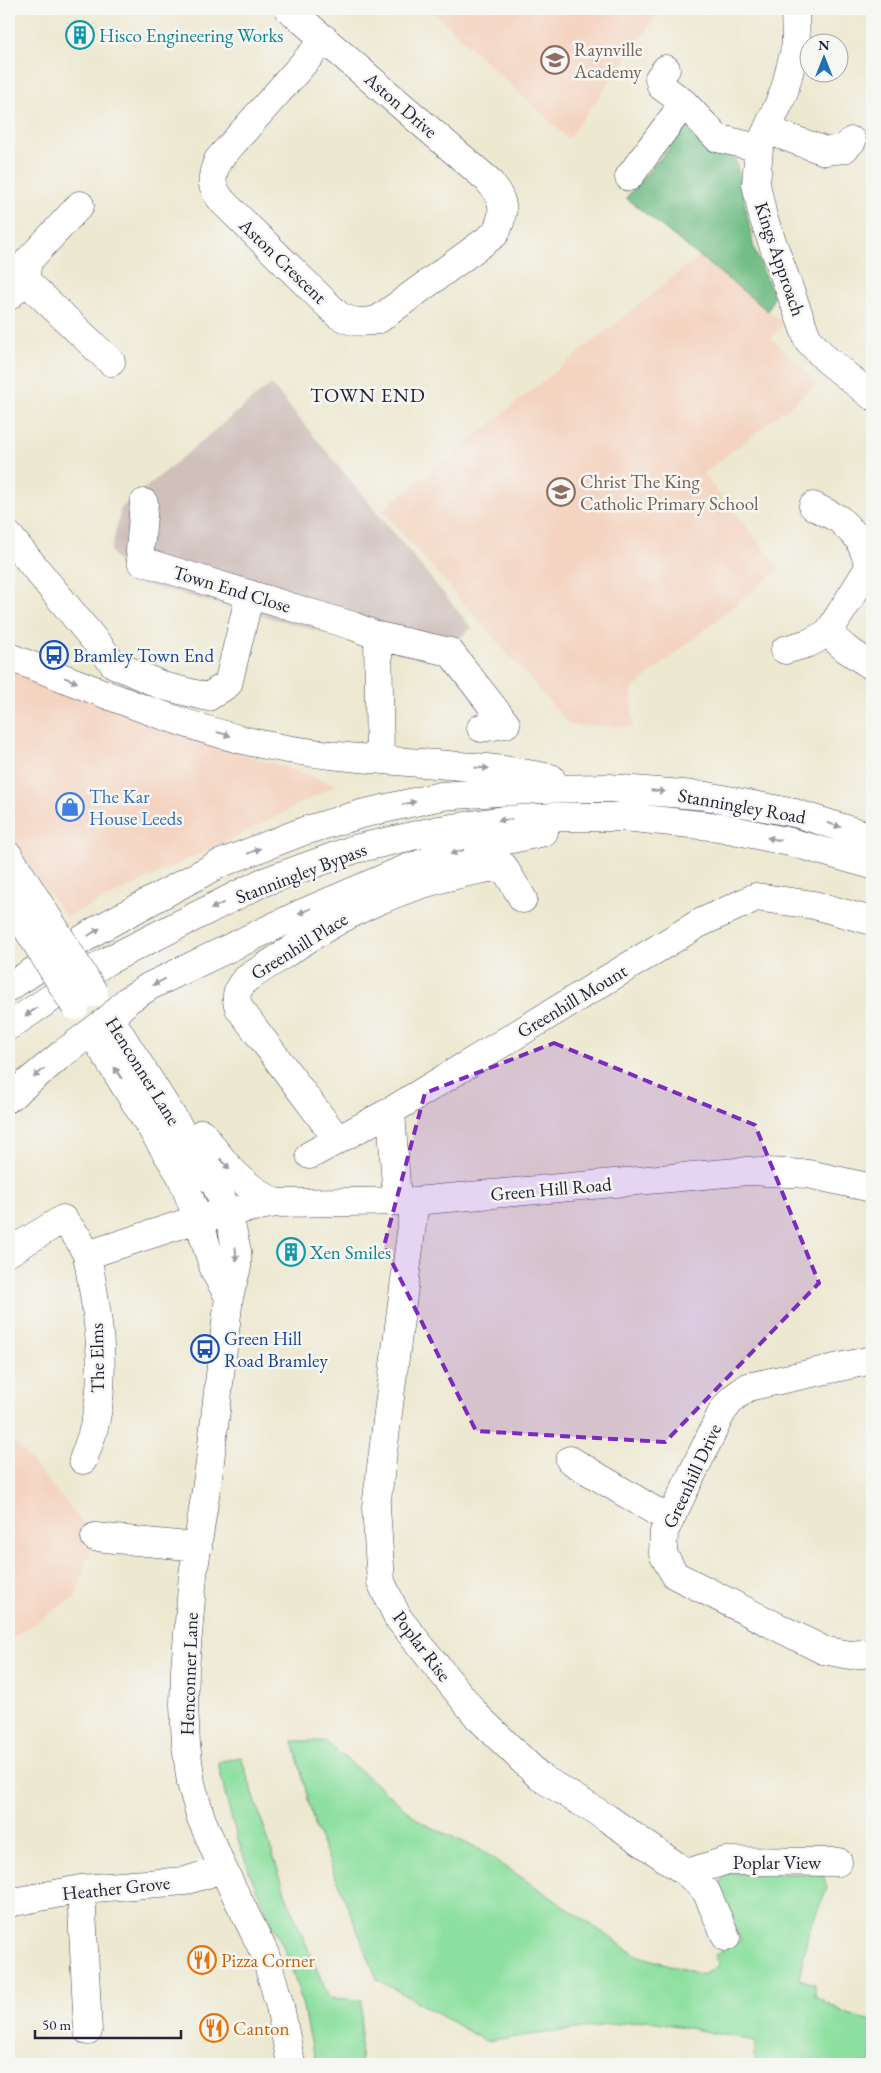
<svg xmlns="http://www.w3.org/2000/svg" width="881" height="2073" font-family="'EB Garamond',serif">
  <style>
    .built { fill: #f4d3c0 }
    .industrial { fill: #d0c0bc }
    .green { fill: #8ee0a0; stroke: #58816e }
    .forest { fill: #72be86; stroke: #4a7060 }
    .lines { fill: none; stroke-linecap: round; stroke-linejoin: round }
    .minor-casing { stroke: #404051; stroke-width: 29 }
    .major-casing { stroke: #404051; stroke-width: 29 }
    .minor { stroke: #fff; stroke-width: 28 }
    .major { stroke: #fff; stroke-width: 28 }
    .major-bridge-casing { stroke: #404051; stroke-width: 29; stroke-linecap: butt }
    .major-bridge { stroke: #fff; stroke-width: 28 }
    .oneway { fill: #9c9ca7 }
    .marked { fill: #7b2cbf; fill-opacity: 0.2; stroke: #7b2cbf; stroke-width: 4; stroke-dasharray: 10 6; stroke-linejoin: round }
    .labels { text-anchor: middle; dominant-baseline: central; stroke-width: 5; stroke-linejoin: round; paint-order: stroke }
    .culture-label { font-size: 19px; fill: #0d838f; stroke: #f6f6f2; text-anchor: start }
    .education-label { font-size: 19px; fill: #785e54; stroke: #f6f6f2; text-anchor: start }
    .street-label { font-size: 19px; fill: #22223b; stroke: #f6f6f2 }
    .transit-label { font-size: 19px; fill: #164399; stroke: #f6f6f2; text-anchor: start }
    .shop-label { font-size: 19px; fill: #366cbe; stroke: #f6f6f2; text-anchor: start }
    .food-label { font-size: 19px; fill: #c56008; stroke: #f6f6f2; text-anchor: start }
    .neighbourhood-label { font-size: 20px; letter-spacing: 1px; fill: #22223b; stroke: #f6f6f2 }
  </style>
  <rect width="100%" height="100%" fill="#f6f6f2"/>
  <filter id="ink" filterUnits="userSpaceOnUse"><feTurbulence type="fractalNoise" baseFrequency=".02" numOctaves="2"/><feDisplacementMap in="SourceGraphic" scale="10" xChannelSelector="R" yChannelSelector="G"/><feConvolveMatrix kernelMatrix="1 2 1 2 8 2 1 2 1" color-interpolation-filters="sRGB"/></filter>
  <filter id="wash" filterUnits="userSpaceOnUse"><feTurbulence type="fractalNoise" baseFrequency=".0096" numOctaves="4" result="noise"/><feDisplacementMap in="SourceGraphic" scale="20" xChannelSelector="R" yChannelSelector="G"/><feGaussianBlur stdDeviation="1.12" result="paint"/><feColorMatrix in="noise" values="0 0 0 0 0 0 0 0 0 0 0 0 0 0 0 0 0 1.4 0 .05"/><feComposite in="paint" operator="in"/></filter>
  <g filter="url(#wash)">
    <rect width="100%" height="100%" fill="#ede8d0"/>
    <path class="built" d="M430 9H662L568 139Z
      M701 255 784 324 771 338 819 383 703 474 780 568 632 689 633 727 570 725 382 510Z
      M9 671 82 698 336 785 250 830 66 917 9 841Z
      M9 1435 95 1537 75 1597 9 1640Z"/>
    <path class="industrial" d="M271 384 472 628 430 661 129 580 111 551 121 508Z"/>
    <path class="green" d="M293 1741H325L422 1823 481 1850 636 1955 703 1975 719 1965 714 1955 741 1940 719 1897V1883L728 1873 823 1874 827 1888 808 1933 799 1979 815 1984V1996L847 2014 872 2021V2064H755V2041L646 2020 485 2041 377 1979 315 1826Z
      M241 1757 288 1901 329 1998 362 2000 360 2063 362 2064H325L315 2059C307 2024 300 1989 287 1956 281 1939 271 1923 264 1907 243 1860 228 1812 218 1762Z"/>
    <path class="forest" d="M687 127 735 157 754 249 774 296 768 311 626 198Z"/>
  </g>
  <g filter="url(#ink)">
    <g class="lines">
      <defs>
        <path id="minor" d="M289 9 488 180C504 199 507 211 495 234L379 319C364 324 352 323 338 315L223 202C210 186 210 180 218 160L325 39
          M795 9 796 45 784 92 759 148 756 184 763 217 808 340 827 360 872 396
          M666 69 659 78 661 86 684 103 717 138 759 148
          M767 130 825 151 844 149 852 141
          M629 177 684 103
          M25 280 28 261 80 205
          M9 296 25 280 111 362
          M144 503 140 551 141 561 353 626 378 636 450 652 506 724 481 728
          M813 506 839 519 859 539 870 566 828 633 846 649 872 666
          M9 536 114 664 163 686 208 697 228 684 250 594
          M378 636 380 759
          M785 650 809 643 828 633
          M110 1018 216 1186 228 1212 237 1251V1267L229 1297 209 1470 193 1575 185 1669 184 1705 186 1745 191 1783 201 1818 223 1869 265 1954 280 2006 291 2064
          M92 1033 181 1176 198 1219 215 1272 229 1297
          M391 1111 397 1201
          M202 1133C225 1165 241 1185 276 1203
          M338 1140 239 1008C234 996 237 988 246 979 278 959 310 936 343 918 393 891 447 874 503 866L523 899
          M310 1155 391 1111 698 924 756 897 814 905 872 921
          M415 1201 376 1507 381 1582 398 1618 478 1717 540 1777 607 1818 687 1873 706 1891 726 1937
          M9 1252 63 1219 78 1238 87 1255 198 1219 228 1212 276 1203 415 1201 748 1171 808 1174 872 1188
          M872 1360 748 1387 733 1398 722 1412 664 1532 663 1554 675 1575 823 1650 850 1655 872 1653
          M83 1460C88 1447 93 1433 96 1419 107 1366 97 1308 87 1255
          M570 1460 670 1520
          M95 1537 198 1547
          M687 1873 725 1861 838 1862
          M81 1889 88 2031
          M9 1903 81 1889 185 1881 223 1869"/>
        <path id="major" d="M9 657C87 686 166 721 247 741 328 760 413 761 495 769 514 771 532 775 551 778
          M9 856 55 929
          M9 900 35 941
          M9 987 97 930 219 864 304 831 361 814 441 796 541 789 609 788 707 796 795 813 872 837
          M9 1026 107 961 261 883 355 849 439 830 504 820 553 817H624L719 827 790 842 872 865
          M9 1098 62 1054 110 1018 128 1000 150 986 300 914 405 869 461 850 544 832"/>
      </defs>
      <use href="#minor" class="minor-casing"/>
      <use href="#major" class="major-casing"/>
      <use href="#minor" class="minor"/>
      <use href="#major" class="major"/>
      <defs>
        <path id="major-bridge" d="M55 929 94 993
          M35 941 75 1006"/>
      </defs>
      <use href="#major-bridge" class="major-bridge-casing"/>
      <use href="#major-bridge" class="major-bridge"/>
    </g>
    <defs><path id="oneway-solid" d="M-6-.8H1V-3.2L6.5 0L1 3.2V.8H-6Z" transform="scale(1.25)"/></defs>
    <g class="oneway">
      <use href="#oneway-solid" transform="translate(71 680) rotate(21)"/>
      <use href="#oneway-solid" transform="translate(224 734) rotate(16)"/>
      <use href="#oneway-solid" transform="translate(482 768) rotate(4)"/>
      <use href="#oneway-solid" transform="translate(658 791) rotate(5)"/>
      <use href="#oneway-solid" transform="translate(409 803) rotate(-13)"/>
      <use href="#oneway-solid" transform="translate(505 820) rotate(175)"/>
      <use href="#oneway-solid" transform="translate(834 825) rotate(17)"/>
      <use href="#oneway-solid" transform="translate(774 839) rotate(-168)"/>
      <use href="#oneway-solid" transform="translate(254 851) rotate(-22)"/>
      <use href="#oneway-solid" transform="translate(457 852) rotate(162)"/>
      <use href="#oneway-solid" transform="translate(217 906) rotate(153)"/>
      <use href="#oneway-solid" transform="translate(305 911) rotate(157)"/>
      <use href="#oneway-solid" transform="translate(94 932) rotate(-32)"/>
      <use href="#oneway-solid" transform="translate(159 982) rotate(154)"/>
      <use href="#oneway-solid" transform="translate(31 1012) rotate(146)"/>
      <use href="#oneway-solid" transform="translate(39 1073) rotate(141)"/>
      <use href="#oneway-solid" transform="translate(118 1073) rotate(-123)"/>
      <use href="#oneway-solid" transform="translate(225 1164) rotate(49)"/>
      <use href="#oneway-solid" transform="translate(236 1254) rotate(86)"/>
    </g>
  </g>
  <path class="marked" d="M554 1043 755 1125 819 1283 665 1442 476 1431 384 1246 425 1093Z"/>
  <defs>
    <symbol id="building-ring" viewBox="-11 -11 22 22"><circle r="9.5" fill="#f6f6f2" stroke="#0f9aa8" stroke-width="1.5"/><path d="M-4-6H4V6H1V3H-1V6H-4ZM-2.5-4.3h1.7v1.8h-1.7ZM.8-4.3h1.7v1.8H.8ZM-2.5-1h1.7V.8h-1.7ZM.8-1h1.7V.8H.8Z" fill="#0f9aa8"/></symbol>
    <symbol id="school-ring" viewBox="-11 -11 22 22"><circle r="9.5" fill="#f6f6f2" stroke="#8d6e63" stroke-width="1.5"/><path d="M0-5L7-2L0 1L-7-2ZM-4 1L0 2.5L4 1V4Q0 6-4 4Z" fill="#8d6e63"/></symbol>
    <symbol id="bus-ring" viewBox="-11 -11 22 22"><circle r="9.5" fill="#f6f6f2" stroke="#1a4fb4" stroke-width="1.5"/><path d="M-5-6H5V4H4V6H2V4H-2V6H-4V4H-5ZM-3.5-4V0h7V-4ZM-3.5 1.2v1.5H-2V1.2ZM2 1.2v1.5H3.5V1.2Z" fill="#1a4fb4"/></symbol>
    <symbol id="shop-ring" viewBox="-11 -11 22 22"><circle r="9.5" fill="#f6f6f2" stroke="#3f7fe0" stroke-width="1.5"/><path d="M-5-2.5h2.3a2.7 3.5 0 0 1 5.4 0H5L5.5 6h-11ZM-1.5-2.5h3a1.5 2.3 0 0 0-3 0Z" fill="#3f7fe0"/></symbol>
    <symbol id="restaurant-ring" viewBox="-11 -11 22 22"><circle r="9.5" fill="#f6f6f2" stroke="#e8710a" stroke-width="1.5"/><path d="M-5-6h1v4h1v-4h1v4h1v-4h1v5L-1.5 .5V6h-2V.5L-5-1ZM5-6V6H3V1.5H1.5Q1.5-4 5-6Z" fill="#e8710a"/></symbol>
  </defs>
  <g fill-rule="evenodd">
    <use href="#building-ring" x="64" y="19" width="32" height="32"/>
    <use href="#school-ring" x="539" y="44" width="32" height="32"/>
    <use href="#school-ring" x="545" y="476" width="32" height="32"/>
    <use href="#bus-ring" x="38" y="639" width="32" height="32"/>
    <use href="#shop-ring" x="54" y="791" width="32" height="32"/>
    <use href="#building-ring" x="275" y="1236" width="32" height="32"/>
    <use href="#bus-ring" x="189" y="1333" width="32" height="32"/>
    <use href="#restaurant-ring" x="186" y="1944" width="32" height="32"/>
    <use href="#restaurant-ring" x="198" y="2012" width="32" height="32"/>
  </g>
  <g class="labels">
    <g class="culture-label">
      <text x="99" y="35">Hisco Engineering Works</text>
      <text x="310" y="1252">Xen Smiles</text>
    </g>
    <g class="education-label">
      <text x="574" y="49">Raynville<tspan x="574" dy="22">Academy</tspan></text>
      <text x="580" y="481">Christ The King<tspan x="580" dy="22">Catholic Primary School</tspan></text>
    </g>
    <g class="street-label">
      <text transform="translate(401 105) rotate(41)">Aston Drive</text>
      <text transform="translate(780 259) rotate(71)">Kings Approach</text>
      <text transform="translate(283 261) rotate(44)">Aston Crescent</text>
      <text transform="translate(232 589) rotate(17)">Town End Close</text>
      <text transform="translate(742 806) rotate(10)">Stanningley Road</text>
      <text transform="translate(301 873) rotate(-21)">Stanningley Bypass</text>
      <text transform="translate(299 946) rotate(-32)">Greenhill Place</text>
      <text transform="translate(572 1001) rotate(-31)">Greenhill Mount</text>
      <text transform="translate(143 1071) rotate(58)">Henconner Lane</text>
      <text transform="translate(551 1189) rotate(-5)">Green Hill Road</text>
      <text transform="translate(97 1358) rotate(-91)">The Elms</text>
      <text transform="translate(692 1476) rotate(-65)">Greenhill Drive</text>
      <text transform="translate(422 1646) rotate(53)">Poplar Rise</text>
      <text transform="translate(189 1674) rotate(-88)">Henconner Lane</text>
      <text x="777" y="1862">Poplar View</text>
      <text transform="translate(116 1888) rotate(-6)">Heather Grove</text>
    </g>
    <g class="transit-label">
      <text x="73" y="655">Bramley Town End</text>
      <text x="224" y="1338">Green Hill<tspan x="224" dy="22">Road Bramley</tspan></text>
    </g>
    <g class="shop-label">
      <text x="89" y="796">The Kar<tspan x="89" dy="22">House Leeds</tspan></text>
    </g>
    <g class="food-label">
      <text x="221" y="1960">Pizza Corner</text>
      <text x="233" y="2028">Canton</text>
    </g>
    <g class="neighbourhood-label">
      <text x="368" y="395">TOWN END</text>
    </g>
  </g>
  <rect width="881" height="2073" fill="none" stroke="#f6f6f2" stroke-width="30"/>
  <g transform="translate(824 58)"><circle r="24" fill="#f6f6f2" stroke="#a1a1a9"/>
  <path d="M0-4L9 19L0 12L-9 19Z" fill="#1f6fb2"/>
  <text y="-8" font-size="14" font-weight="bold" text-anchor="middle" fill="#22223b">N</text>
  </g>
  <path d="M35 2030v8h146v-8" fill="none" stroke="#22223b" stroke-width="2.5"/>
  <text x="42" y="2030" font-size="15" fill="#22223b" stroke="#f6f6f2" stroke-width="4" paint-order="stroke">50 m</text>
</svg>
